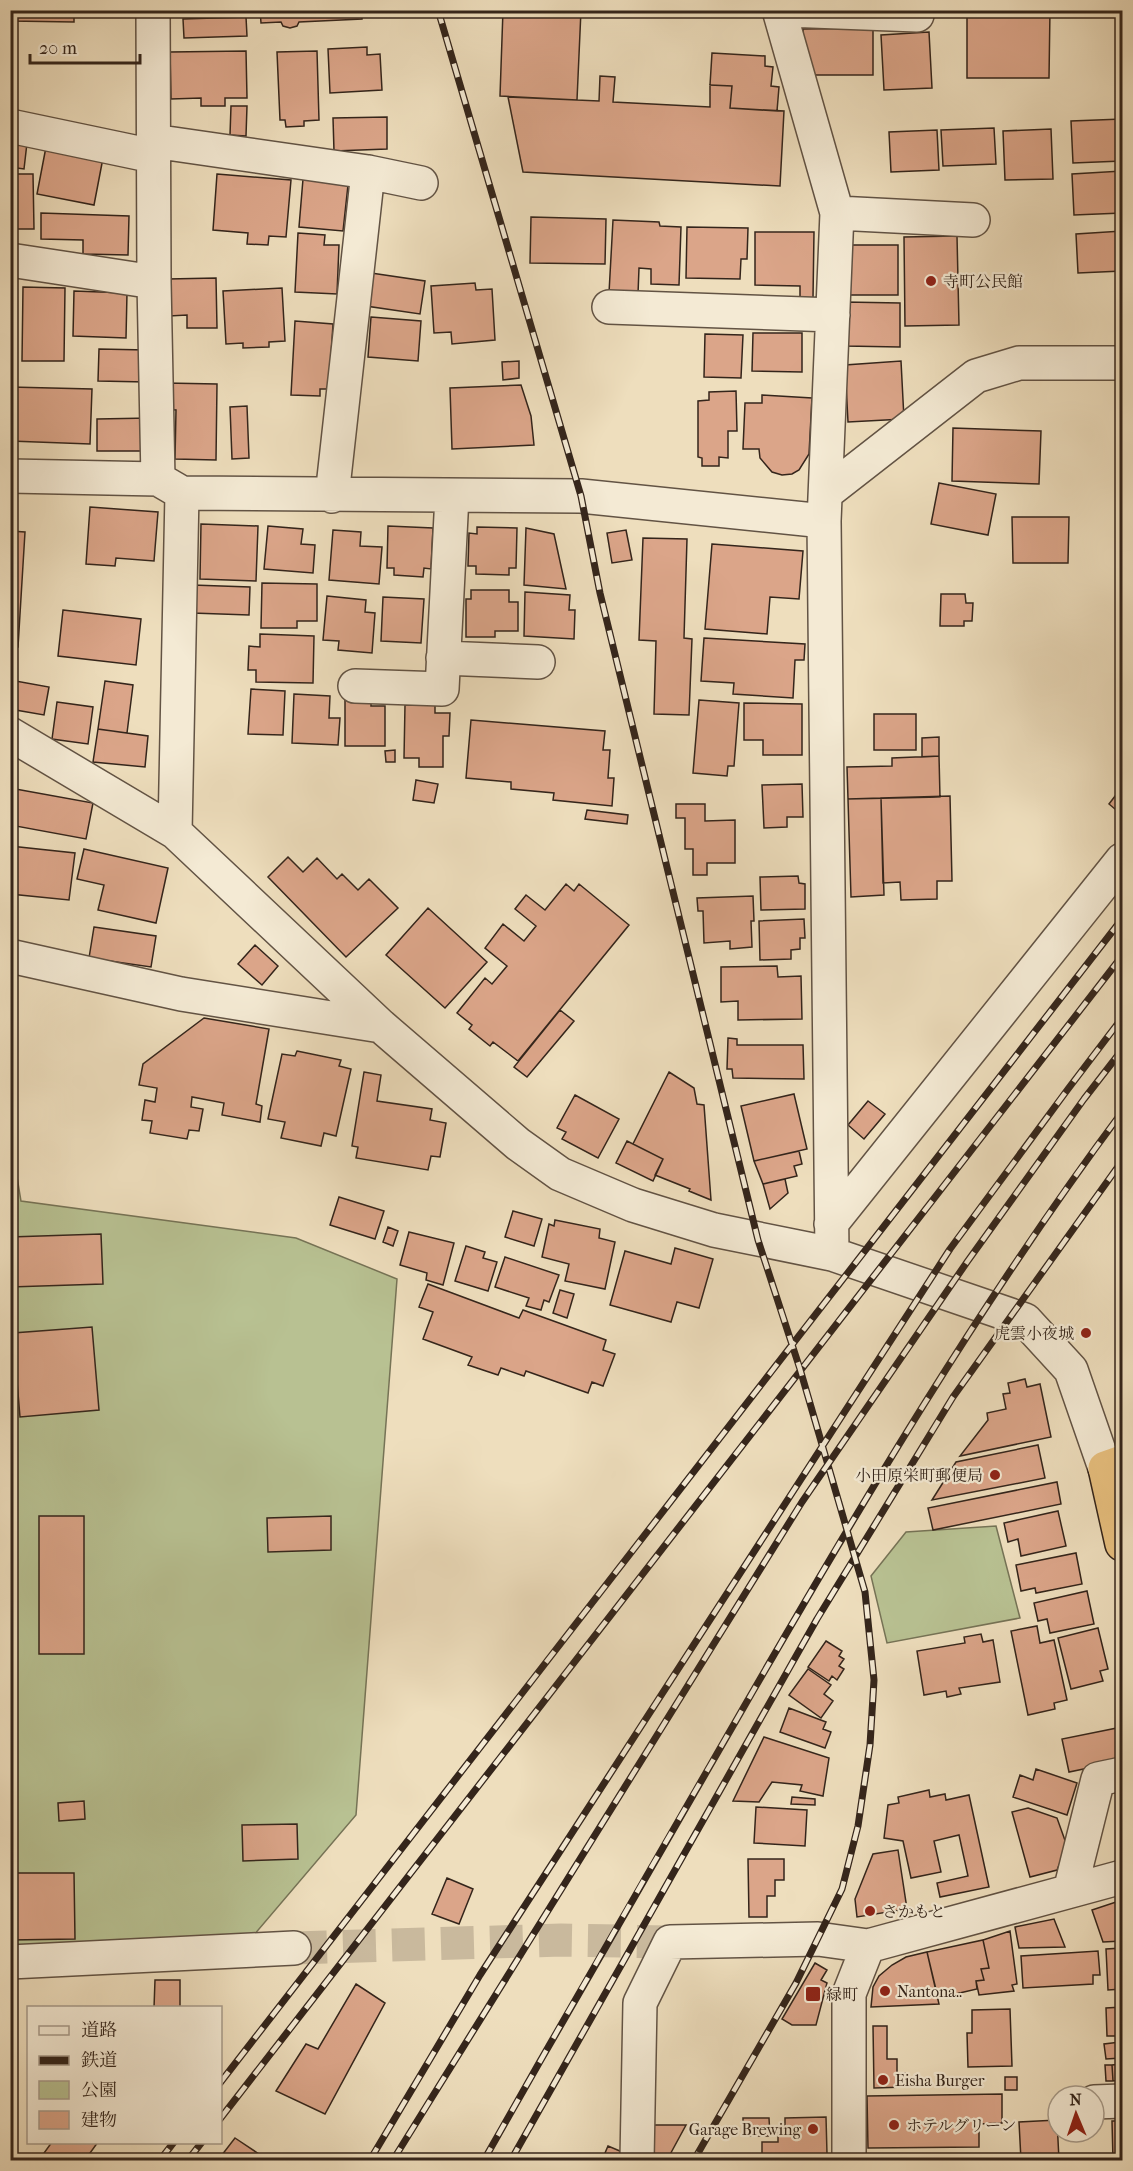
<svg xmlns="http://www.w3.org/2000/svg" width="1133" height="2171" font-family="'IM FELL French Canon','Noto Serif JP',serif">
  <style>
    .green { fill: #b8c192; stroke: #767356; stroke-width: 1.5 }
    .building { fill: #dba589; stroke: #34251b; stroke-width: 1.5 }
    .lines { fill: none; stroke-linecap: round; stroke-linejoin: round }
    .minor-tunnel { stroke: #c9b99d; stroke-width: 33; stroke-dasharray: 33 16; stroke-linecap: butt }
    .minor-casing { stroke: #625344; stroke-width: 36 }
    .highway-casing { stroke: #34251b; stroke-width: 36 }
    .minor { stroke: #f4ead4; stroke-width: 33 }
    .highway { stroke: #e7bf7e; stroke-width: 33 }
    .rail-casing { stroke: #34251b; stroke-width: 7 }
    .rail { stroke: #f4ead4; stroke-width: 4.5; stroke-dasharray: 14; stroke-linecap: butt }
    .poi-dot { fill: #8f2418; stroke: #f4ead4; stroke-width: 2 }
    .labels { text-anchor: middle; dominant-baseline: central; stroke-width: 4.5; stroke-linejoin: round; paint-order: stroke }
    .poi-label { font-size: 16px; fill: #34251b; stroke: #f4ead4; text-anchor: start }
  </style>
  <rect width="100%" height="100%" fill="#eedebd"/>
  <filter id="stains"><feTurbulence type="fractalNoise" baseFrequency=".00333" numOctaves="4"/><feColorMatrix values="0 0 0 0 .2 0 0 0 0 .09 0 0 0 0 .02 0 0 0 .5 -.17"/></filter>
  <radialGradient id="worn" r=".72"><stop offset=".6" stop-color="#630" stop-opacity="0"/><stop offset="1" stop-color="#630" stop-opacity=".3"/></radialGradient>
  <path class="green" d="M10 1165H15L21 1201 296 1238 397 1279 356 1815 253 1936 11 1946Z
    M996 1526 1020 1618 887 1643 871 1576 906 1532Z"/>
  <path class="building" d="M10 10H74V22L10 21Z
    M260 10H362V19L299 22 297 26 290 28 283 26 281 22 261 23Z
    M503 10H581L577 100 500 96Z
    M967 10H1050L1049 78H967Z
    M246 17 247 36 184 38 183 19Z
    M873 28V75H803V29Z
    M929 32 932 88 884 90 881 35Z
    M367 47V55L380 54 382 90 330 93 328 49Z
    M246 51 247 98H225V106H201V98L171 99 170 52Z
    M317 51 319 120 304 121V126L286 127 285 120H280L277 52Z
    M712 53 765 56V66L773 67 771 86 779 87 777 111 730 108 732 86 710 85Z
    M600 76 615 77 613 102 710 107V85L732 86 730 108 784 111 780 186 523 172 508 97 599 101Z
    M231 106H247L246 136 230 135Z
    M387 117V149L334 151 333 118Z
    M1122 119V161L1073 163 1071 121Z
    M994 128 996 164 943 166 941 130Z
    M1051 129 1053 179 1005 180 1003 131Z
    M937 130 939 170 891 172 889 132Z
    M10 141 27 143 24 169 10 167Z
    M46 147 103 158 94 205 37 194Z
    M1122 171V213L1074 215 1072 174Z
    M10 174H33L34 229H10Z
    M217 174 291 180 286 237 269 236 268 245 247 244 248 233 213 230Z
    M303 179 348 185 343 231 299 227Z
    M41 213 129 216 128 255 83 254V240L41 239Z
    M531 217 606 219 605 264 530 263Z
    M613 220 659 222 660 226 681 227 679 285 651 284V269L639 268 638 294 609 293Z
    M687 227 748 228 747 259H741L740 279 686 278Z
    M1122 231V271L1078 273 1076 234Z
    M755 232H814L813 298H800V286L755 285Z
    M298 233 325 235 324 245H339L337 294 295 292Z
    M957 236 959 325 905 326 904 237Z
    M848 245H898V295H849Z
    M371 273 425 281 420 314 366 306Z
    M216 278 217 328H187V315L169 316 168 279Z
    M475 283 476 290 492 289 495 340 452 344 451 332 434 333 431 286Z
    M23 287 65 288 64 361H22Z
    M282 288 285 341 269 342V347L243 348V343L226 344 223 291Z
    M10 291H16L15 350H10Z
    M74 291 127 293 126 338 73 336Z
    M844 302 900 303V347L845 346Z
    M371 317 421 321 418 361 368 357Z
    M295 321 333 324 329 389H320V396L291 395Z
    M753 333H802V372L752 371Z
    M705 334 743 335 741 378 704 377Z
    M99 349 146 350V382L98 381Z
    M519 361V378L503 380 502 362Z
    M901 361 904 419 848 422 845 365Z
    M165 383 217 384 216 460 175 459 176 410 164 409Z
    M521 385 531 416 534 445 452 449 450 388Z
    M10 387 92 389 90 444 10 441Z
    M736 391 737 431H728V458L719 457V466H702V458L698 457V401L709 400V392Z
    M762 395 812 398 809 454 799 470 792 474 782 475 772 472 760 458 759 449H743L745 403H762Z
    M247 406 249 458 232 459 230 407Z
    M150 418V451H97V419Z
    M953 428 1041 431 1039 484 952 481Z
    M939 483 996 494 988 535 931 524Z
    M90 507 158 512 154 561 116 558 115 566 86 564Z
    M1012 517H1069L1068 563H1013Z
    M201 524 258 526 256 581 200 579Z
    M268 526 303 529 301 544 315 545 313 573 264 569Z
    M388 526 433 528 431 569 424 568 423 577 394 575V568H387Z
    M477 527 517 528 516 568H509V575L476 574V566H468L469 533 477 534Z
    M526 528 554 534 566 589 524 585Z
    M333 530 361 532 360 546 382 547 379 584 329 580Z
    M626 530 632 560 612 563 607 533Z
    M10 531 25 532 18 647H10Z
    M643 538 687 539 684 638 692 639 689 715 654 714 656 641 639 640Z
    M712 544 803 551 799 599 770 597 767 634 705 629Z
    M262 583 317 584V621H297V628H261Z
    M192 585 250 587 249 615 192 613Z
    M471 590H509V602H518V631H495V637H466V599H471Z
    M525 592 570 595 569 610H575L574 639 524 636Z
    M941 594H965L966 603H973L972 621H964V626H940Z
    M327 596 366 600 365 612 375 613 372 653 338 650 339 641 323 640Z
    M383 597 424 599 421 643 381 641Z
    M63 610 141 619 136 665 58 656Z
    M260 634 314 636 313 683 256 682V670H248L249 646 260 647Z
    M704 638 805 644 804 660H795L793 698 733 694 734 683 701 681Z
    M10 680 49 687 44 715 10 709Z
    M105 681 133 685 127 733 98 729Z
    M251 689 285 691 283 735 248 734Z
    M294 694 330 696 329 718H340L338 745 292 743Z
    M345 700H371V706H385V746H345Z
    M699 700 739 703 734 766H728L727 776 693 773Z
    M57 702 93 707 88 744 52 739Z
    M744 703 802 704V755H763V740H744Z
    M405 705H435V713H450L449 736H443V767H419V758H404Z
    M874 714H916V750H874Z
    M471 720 605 731 603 750H610L608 778H614L612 806 553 800 554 793 511 789V782L466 778Z
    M98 729 148 736 145 767 93 762Z
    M939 737V756L922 757V738Z
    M395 750V762H386L385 751Z
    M939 756 940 797 848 799 847 767 892 766V758Z
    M416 780 438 784 434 803 413 800Z
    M802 784 803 817H787V827L764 828 762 785Z
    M1122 787V815L1109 804Z
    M10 788 93 803 86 839 10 825Z
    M950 796 952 881H937V899L901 900 900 882 883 883 881 798Z
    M881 798 884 895 851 897 848 799Z
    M676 804H705V821L735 820V863H707V875H693V849H685V818H676Z
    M587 810 628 815 627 824 585 819Z
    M10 846 75 853 69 900 10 894Z
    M84 849 168 868 156 923 98 910 104 885 77 879Z
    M288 857 303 872 317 858 337 879 342 874 358 890 369 879 398 908 346 957 268 877Z
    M798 876 799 883 805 884V909L761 910 760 877Z
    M566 884 574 891 579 884 629 925 518 1061 493 1042 490 1046 469 1029 472 1025 457 1013 485 978 492 984 507 966 485 948 503 924 524 941 536 926 515 909 526 895 545 910Z
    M753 896 754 921H751L752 947 730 949V941L704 943 703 911H698L697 898Z
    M428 908 487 962 445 1008 386 955Z
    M804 919 805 938H800V949L791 950V959L760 960 759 921Z
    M94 927 156 936 151 967 89 958Z
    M255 945 278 966 262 985 238 964Z
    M777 966 778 977 801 976 802 1019 738 1020V1001L721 1002V967Z
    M560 1010 574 1021 527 1077 514 1067Z
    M204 1018 269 1029 256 1104 262 1106 260 1122 222 1115 224 1103 192 1097 191 1107 203 1109 199 1131 189 1130 187 1139 150 1133 152 1121 142 1120 145 1100 155 1102 157 1088 139 1085 143 1064Z
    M728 1038 737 1039V1045H803L804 1079 733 1078 732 1069H727Z
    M297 1051 341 1060 339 1066 351 1069 336 1136 324 1133 321 1146 281 1138 285 1122 268 1119 282 1054 295 1056Z
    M364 1072 381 1075 377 1101 432 1109 430 1120 446 1123 440 1157 431 1156 428 1170 356 1158 358 1147 352 1146Z
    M669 1072 694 1088 697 1104 704 1105 711 1200 689 1191 690 1189 655 1175 663 1159 633 1144Z
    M794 1094 807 1149 754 1161 741 1106Z
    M575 1095 619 1119 598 1158 562 1139 566 1132 557 1128Z
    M868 1101 885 1114 864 1139 848 1125Z
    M627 1141 663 1159 653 1181 616 1163Z
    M799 1151 802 1164 794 1166 797 1176 763 1184 754 1161Z
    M785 1179 788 1193 770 1209 763 1184Z
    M339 1197 384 1211 375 1239 330 1225Z
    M513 1211 542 1219 534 1246 505 1237Z
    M555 1220 600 1229 599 1238 615 1242 605 1289 565 1281 569 1264 542 1257 549 1224 554 1226Z
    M388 1227 398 1231 393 1246 383 1242Z
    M409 1232 454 1243 443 1285 426 1280 427 1273 400 1265Z
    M101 1234 103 1284 10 1287V1237Z
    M466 1246 485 1252 483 1258 497 1262 488 1291 455 1281Z
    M675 1248 713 1259 699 1308 677 1302 671 1322 610 1305 625 1251 671 1264Z
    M505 1257 559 1275 549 1302 544 1300 541 1310 526 1306 529 1298 495 1287Z
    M428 1284 519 1318 523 1310 606 1340 603 1350 615 1354 603 1386 592 1382 588 1393 526 1371 524 1376 501 1368 498 1375 468 1365 472 1357 423 1339 433 1312 419 1307Z
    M560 1290 574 1294 567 1318 553 1313Z
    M92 1327 99 1410 20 1417 13 1333Z
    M1025 1379 1027 1387 1040 1384 1051 1437 960 1456 988 1420 987 1413 1006 1409 1003 1394 1010 1393 1008 1383Z
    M1038 1445 1045 1478 932 1500 956 1462Z
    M1057 1482 1061 1504 933 1530 928 1508Z
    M1058 1511 1066 1546 1021 1556 1018 1539 1008 1542 1004 1523Z
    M39 1516H84V1654H39Z
    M331 1516V1550L268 1552 267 1518Z
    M1076 1553 1082 1584 1036 1593 1035 1588 1021 1591 1016 1565Z
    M1087 1591 1094 1624 1050 1633 1047 1619 1038 1621 1034 1603Z
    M1037 1626 1040 1643 1054 1640 1067 1700 1054 1703 1055 1709 1028 1715 1011 1631Z
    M1098 1628 1108 1669 1100 1671 1103 1681 1071 1689 1058 1638Z
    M981 1634 983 1642 993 1640 1000 1682 959 1688 961 1694 947 1697 946 1691 924 1695 917 1651 965 1643 964 1637Z
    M826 1641 842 1651 839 1656 844 1659 839 1666 844 1669 837 1680 832 1676 829 1681 808 1667Z
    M808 1669 831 1685 824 1694 833 1701 821 1718 789 1695Z
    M789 1708 826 1722 823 1729 831 1732 825 1748 780 1732Z
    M1122 1727V1761L1069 1772 1062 1739Z
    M764 1737 829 1758 823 1796 800 1791 802 1785 772 1782 759 1802 733 1801Z
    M1036 1769 1077 1783 1067 1815 1013 1797 1020 1775 1033 1780Z
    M929 1790 930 1797 945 1794 946 1800 969 1795 989 1887 940 1897 937 1883 968 1876 959 1835 934 1841 941 1872 911 1878 903 1841 884 1838 888 1805 899 1803 898 1797Z
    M792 1797 815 1799V1805L791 1804Z
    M84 1801 85 1819 59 1821 58 1803Z
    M756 1807 807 1810 805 1846 754 1843Z
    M1028 1808 1057 1818 1067 1846 1057 1870 1030 1877 1012 1812Z
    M297 1824 298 1859 243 1861 242 1825Z
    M898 1850 907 1909 857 1917 855 1899 873 1854Z
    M748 1859H784V1880H775V1896H767V1917H749Z
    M10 1873H74L75 1939 10 1940Z
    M447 1878 473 1889 459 1924 432 1914Z
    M1122 1900V1941L1103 1942 1092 1910Z
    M1054 1919 1065 1947 1019 1948 1015 1927Z
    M1010 1931 1017 1984 1012 1985 1014 1991 979 1995 976 1981 984 1980 981 1969 989 1968 983 1940Z
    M983 1940 989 1968 981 1969 984 1980 976 1981 977 1989 938 1998 927 1952Z
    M1122 1948V1989L1108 1990 1106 1949Z
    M1098 1951 1100 1975H1093V1984L1023 1988 1021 1956Z
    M927 1952 939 2004 871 2007 873 1987 879 1976 892 1965 906 1957Z
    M815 1963 827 1970 821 1980 827 1983 816 2025H792L782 2019Z
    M155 1980H180V2008H154Z
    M356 1984 385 2003 325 2114 276 2091 306 2044 318 2049Z
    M1122 2007V2036H1107L1106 2008Z
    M1010 2009 1012 2066 968 2067 967 2033H972V2010Z
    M873 2026H887V2059H897V2073H905V2087L874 2088Z
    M1120 2042 1121 2058 1106 2059 1104 2044Z
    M1122 2064V2080L1113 2081 1112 2065Z
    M1105 2065H1112L1113 2081H1106Z
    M1005 2077H1017V2090H1005Z
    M1002 2094V2123L979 2124V2147L868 2148 867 2096Z
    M1118 2113H1122V2160H1113L1112 2121H1118Z
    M826 2117 827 2154 762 2155V2142H778V2128L785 2127V2118Z
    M743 2118H769L770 2136H743Z
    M1057 2120 1059 2160H1021L1019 2122Z
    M648 2125H686L667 2160H648Z
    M235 2138 259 2154 258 2160H218Z
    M52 2142H98L85 2160H39Z
    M608 2146 627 2154 626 2160H602Z"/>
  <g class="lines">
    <path class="minor-tunnel" d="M294 1948 561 1940 670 1942"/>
    <defs>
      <path id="minor" d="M153 10 154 282 158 479
        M779 10 837 213 824 521 832 1254
        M786 10 917 15V10
        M10 126 153 156
        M153 141 368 172 421 183
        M837 213 973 220
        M10 260 154 282
        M609 307 833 315
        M10 476 158 479 182 493 581 496 824 521
        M826 493 976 376 1019 363H1122
        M332 496 368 172
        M443 658 538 662
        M355 686 442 689 452 496
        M10 734 175 832 381 1026 518 1144 560 1174 633 1205 714 1230 832 1254 1025 1320 1071 1370 1105 1468
        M175 832 182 493
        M10 956 181 994 381 1026
        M831 1224 1122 860
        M1070 1891 1098 1779 1122 1774
        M10 1962 294 1948
        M1094 2102 1122 2101
        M637 2160 640 2003 670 1942 818 1939 868 1946 1122 1877
        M849 2160V1994L868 1946"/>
      <path id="highway" d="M1122 1462 1105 1468 1122 1544"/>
    </defs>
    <use href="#minor" class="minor-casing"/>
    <use href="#highway" class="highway-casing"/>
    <use href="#minor" class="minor"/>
    <use href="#highway" class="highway"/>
    <defs>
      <path id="rail" d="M438 10 581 496 600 593 758 1240 800 1369 865 1592 874 1680 870 1745 858 1826 842 1889 796 1983 694 2160
        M220 2083 1122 919
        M220 2119 1122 956
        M160 2160 174 2142
        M188 2160 202 2142
        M370 2160 480 1975 950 1249 1068 1089 1122 1018
        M393 2160 802 1502 967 1262 1084 1099 1122 1050
        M484 2160C570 2008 657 1857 745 1705 862 1502 982 1300 1122 1112
        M511 2160 817 1619 953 1397 1122 1161"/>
    </defs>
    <use href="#rail" class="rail-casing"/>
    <use href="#rail" class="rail"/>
  </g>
  <g class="poi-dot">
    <circle cx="931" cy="281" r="6"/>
    <circle cx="1086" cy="1333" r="6"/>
    <circle cx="995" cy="1475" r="6"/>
    <circle cx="870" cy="1911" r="6"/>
    <circle cx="885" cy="1991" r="6"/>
    <rect x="805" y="1986" width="16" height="16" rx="3"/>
    <circle cx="883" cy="2080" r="6"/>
    <circle cx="894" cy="2125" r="6"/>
    <circle cx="813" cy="2129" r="6"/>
  </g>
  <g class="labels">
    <g class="poi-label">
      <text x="943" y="281">寺町公民館</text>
      <text x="1074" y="1333" text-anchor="end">虎雲小夜城</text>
      <text x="983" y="1475" text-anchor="end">小田原栄町郵便局</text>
      <text x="882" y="1911">さかもと</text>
      <text x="897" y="1991">Nantona..</text>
      <text x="826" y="1994">緑町</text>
      <text x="895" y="2080">Eisha Burger</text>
      <text x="906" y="2125">ホテルグリーン</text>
      <text x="801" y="2129" text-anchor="end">Garage Brewing</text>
    </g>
  </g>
  <rect width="1133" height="2171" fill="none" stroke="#eedebd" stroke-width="36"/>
  <rect x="12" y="12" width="1109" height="2147" fill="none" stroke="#34251b" stroke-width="3"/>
  <rect x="18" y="18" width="1097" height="2135" fill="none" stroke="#34251b" stroke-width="1.5"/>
  <rect x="27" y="2006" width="195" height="138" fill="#f4ead4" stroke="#a79b8a" stroke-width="1.5"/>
  <rect x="39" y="2026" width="30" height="9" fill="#f4ead4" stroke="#a79b8a" stroke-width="1.5"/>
  <text x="81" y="2036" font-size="18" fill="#34251b">道路</text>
  <rect x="39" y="2056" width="30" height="9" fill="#34251b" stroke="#a79b8a" stroke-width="1.5"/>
  <text x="81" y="2066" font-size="18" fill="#34251b">鉄道</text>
  <rect x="39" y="2081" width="30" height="18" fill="#b8c192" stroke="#a79b8a" stroke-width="1.5"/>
  <text x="81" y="2096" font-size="18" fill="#34251b">公園</text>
  <rect x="39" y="2111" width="30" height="18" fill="#dba589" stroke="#a79b8a" stroke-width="1.5"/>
  <text x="81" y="2126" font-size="18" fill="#34251b">建物</text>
  <g transform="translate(1076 2114) rotate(358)"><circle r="28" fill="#f4ead4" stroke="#a79b8a" stroke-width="1.5"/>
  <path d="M0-4.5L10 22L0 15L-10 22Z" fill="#8f2418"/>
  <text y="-9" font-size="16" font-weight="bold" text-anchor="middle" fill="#34251b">N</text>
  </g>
  <path d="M30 54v9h110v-9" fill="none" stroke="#34251b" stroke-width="3"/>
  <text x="39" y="54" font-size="18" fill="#34251b" stroke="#f4ead4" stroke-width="4.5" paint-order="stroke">20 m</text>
  <rect width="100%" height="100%" filter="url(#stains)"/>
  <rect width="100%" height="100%" fill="url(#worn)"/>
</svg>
